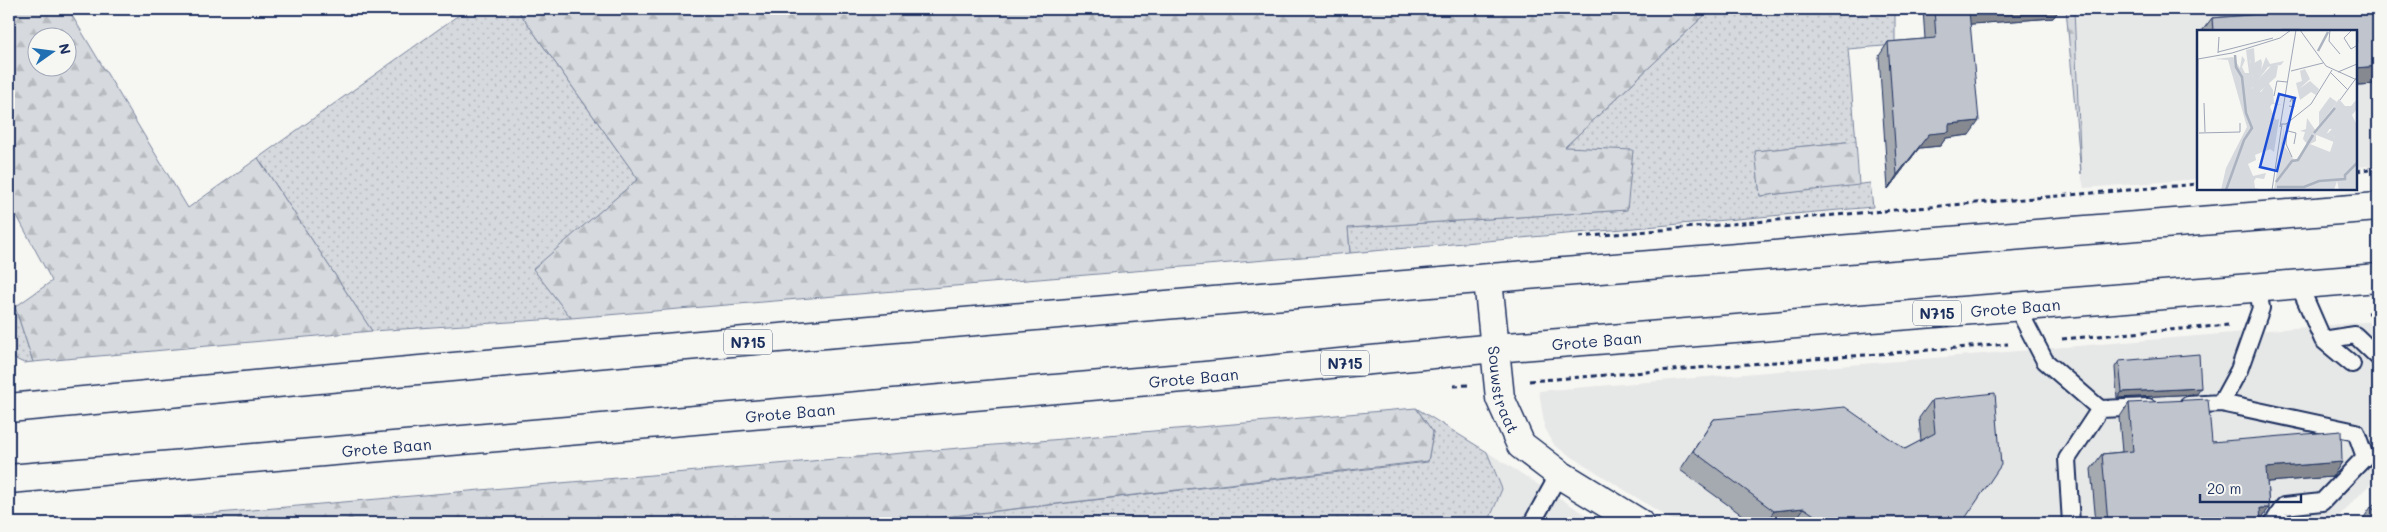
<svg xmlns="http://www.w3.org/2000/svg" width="2387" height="532" font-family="Mali,sans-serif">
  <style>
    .built { fill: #e6e7e7 }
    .grass { fill: url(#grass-dots); stroke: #78849e }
    .forest { fill: url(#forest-firs); stroke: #78849e; fill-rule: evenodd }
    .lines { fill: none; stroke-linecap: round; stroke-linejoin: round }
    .lane-casing { stroke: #1b2f5e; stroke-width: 20 }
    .street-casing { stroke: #1b2f5e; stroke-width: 31 }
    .primary-casing { stroke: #1b2f5e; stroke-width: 31 }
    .highway-casing { stroke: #1b2f5e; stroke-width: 31 }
    .path { stroke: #1b2f5e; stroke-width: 3; stroke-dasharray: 5 4; stroke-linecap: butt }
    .lane { stroke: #f6f6f2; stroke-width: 16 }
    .street { stroke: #f6f6f2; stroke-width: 28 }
    .primary { stroke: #f6f6f2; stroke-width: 28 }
    .highway { stroke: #f6f6f2; stroke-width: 28 }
    .wall { fill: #a5a9b0; stroke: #1b2f5e }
    .shaded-wall { fill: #868990; stroke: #1b2f5e }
    .building { fill: #c0c4cd; stroke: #1b2f5e }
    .labels { text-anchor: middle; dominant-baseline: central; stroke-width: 4; stroke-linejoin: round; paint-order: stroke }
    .shield { fill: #f6f6f2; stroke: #5d6b8a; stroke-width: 1 }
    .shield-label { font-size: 15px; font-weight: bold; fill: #1b2f5e }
    .street-label { font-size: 16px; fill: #1b2f5e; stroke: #f6f6f2 }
    .inset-river { fill: none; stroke: #abb2c0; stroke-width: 2.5 }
    .inset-road { fill: none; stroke: #9ea6b7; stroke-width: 1 }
    .view { fill: #1d4ed8; fill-opacity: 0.15; stroke: #1d4ed8; stroke-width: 2.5 }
    .inset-edge { fill: none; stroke: #1b2f5e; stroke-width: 2.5 }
  </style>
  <defs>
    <pattern id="grass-dots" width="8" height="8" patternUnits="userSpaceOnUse" patternTransform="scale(1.25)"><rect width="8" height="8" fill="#d6d9dd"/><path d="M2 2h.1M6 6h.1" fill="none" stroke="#b7bbc0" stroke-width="1.8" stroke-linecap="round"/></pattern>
    <pattern id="forest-firs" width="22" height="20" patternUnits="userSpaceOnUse" patternTransform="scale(1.25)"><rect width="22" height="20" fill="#d6d9dd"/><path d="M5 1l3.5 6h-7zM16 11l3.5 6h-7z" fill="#b7bbc0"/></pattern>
  </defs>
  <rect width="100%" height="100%" fill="#f6f6f2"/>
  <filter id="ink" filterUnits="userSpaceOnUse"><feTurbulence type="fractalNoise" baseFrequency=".02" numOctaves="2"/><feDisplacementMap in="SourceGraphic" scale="10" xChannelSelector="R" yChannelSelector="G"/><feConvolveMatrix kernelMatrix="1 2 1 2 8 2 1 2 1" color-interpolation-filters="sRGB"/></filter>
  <g filter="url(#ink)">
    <path class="built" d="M2074 9H2378V165L2356 167V31H2198V179L2084 188 2081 174Z
      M2378 321V476L2332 523H1677L1555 446 1545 428 1539 391Z
      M1487 452 1599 523H1488L1501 489Z"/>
    <path class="grass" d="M467 9H517L638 179 534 269 571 318 372 331 258 158Z
      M1711 9H1895V45L1848 49 1856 141 1756 151 1760 196 1870 183 1873 207 1350 253 1348 228 1626 210 1564 148Z
      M15 307 33 362 24 363 9 356V312Z
      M1416 408 1487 452 1502 489 1488 523H892L1428 462 1433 432Z"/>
    <path class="forest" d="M9 9H68L188 208 258 158 372 331 33 362 15 307 52 281 9 201ZM38 38H68V68H38Z
      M517 9H1711L1565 147 1633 150 1627 210 1348 228 1350 253 571 318 533 269 638 179Z
      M2066 9H2074L2081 174Z
      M1856 141 1859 185 1760 196 1755 151Z
      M1416 408 1433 432 1428 461 892 523H104Z"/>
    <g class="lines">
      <defs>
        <path id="lane" d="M2299 285 2323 340 2352 364
          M2017 307 2045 361 2100 409 2148 407
          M2323 340 2355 335 2378 357
          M2221 403 2356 432 2365 457 2322 502 2284 506 2273 523
          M2188 405 2221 403 2239 370 2261 308 2258 288
          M1532 523 1559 474
          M2071 523 2067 459 2100 409"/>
        <g id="street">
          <path id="s1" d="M1488 280 1500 398 1521 445 1559 474 1639 523"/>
        </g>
        <g id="primary">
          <path id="s2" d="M1495 348 2378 278"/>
          <path d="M9 408C798 333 1588 269 2378 207"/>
        </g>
        <g id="highway">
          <path id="s3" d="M9 479 1195 377 1495 348"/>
        </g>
      </defs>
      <use href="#lane" class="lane-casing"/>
      <use href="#street" class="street-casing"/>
      <use href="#primary" class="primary-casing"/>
      <use href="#highway" class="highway-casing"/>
      <path class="path" d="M2356 171 2378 168
        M1579 237 2198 184
        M2368 313 2378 312
        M2062 339 2228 325
        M1529 381 2008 344
        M1454 386 1468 385"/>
      <use href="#lane" class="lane"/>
      <use href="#street" class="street"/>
      <use href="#primary" class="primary"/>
      <use href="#highway" class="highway"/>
    </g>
    <path class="wall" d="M1923 9H2060L2053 18 1970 24 1969 135 1946 138 1940 146 1919 148 1888 189 1879 56 1888 42 1925 39Z
      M2283 9H2378V84L2356 85V31H2202L2212 18 2283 12Z
      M2119 361 2197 394 2117 398 2115 367Z
      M1932 400 1962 523H1753L1680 470 1714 419 1905 449 1921 441 1919 418Z
      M2129 403 2212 442 2342 462 2332 477 2267 482 2269 508 2260 520 2261 523H2096L2091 469 2102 454 2122 452 2119 418Z
      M2378 500V523H2368L2363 519 2371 507Z"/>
    <path class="shaded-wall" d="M2002 9H2060L2053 18 1959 25 1969 11Z
      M2378 66V84L2356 85V68Z
      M1979 121 1969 135 1946 138 1940 146 1919 148 1888 189 1897 175 1929 134 1949 124Z
      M2201 388 2197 394 2117 398 2122 392Z
      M2342 462 2332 477 2255 483 2266 468Z
      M1804 508 1793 523H1766L1774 511Z
      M2260 508H2269L2259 522Z"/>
    <path class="building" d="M1934 9H2002L1969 11 1979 121 1949 124V132L1929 134 1897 175 1888 42 1936 38Z
      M2297 9H2378V66L2356 68V31H2213L2212 18 2298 11Z
      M2199 354 2201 388 2122 392 2119 361Z
      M1995 393 2001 465 1962 523H1826L1804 508 1774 511 1693 451 1714 419 1845 407 1905 449 1935 433 1932 400Z
      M2208 399 2212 442 2341 431 2342 462 2266 468 2269 508H2260L2261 523H2108L2102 454 2133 451 2129 403Z
      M2378 500V513L2371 507Z"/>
  </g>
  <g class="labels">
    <g class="shield">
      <rect x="1913" y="300.5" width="48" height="25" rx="4"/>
      <rect x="724" y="329.5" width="48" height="25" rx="4"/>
      <rect x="1321" y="350.5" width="48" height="25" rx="4"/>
    </g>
    <g class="shield-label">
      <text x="1937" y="313">N715</text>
      <text x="748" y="342">N715</text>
      <text x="1345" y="363">N715</text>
    </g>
    <g class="street-label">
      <text stroke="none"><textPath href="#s2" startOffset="522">Grote Baan</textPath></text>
      <text stroke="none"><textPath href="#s2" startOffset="102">Grote Baan</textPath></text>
      <text stroke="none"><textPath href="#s3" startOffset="1189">Grote Baan</textPath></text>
      <text stroke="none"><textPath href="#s1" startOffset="111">Souwstraat</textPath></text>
      <text stroke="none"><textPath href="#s3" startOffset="784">Grote Baan</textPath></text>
      <text stroke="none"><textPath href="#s3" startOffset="379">Grote Baan</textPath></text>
    </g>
  </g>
  <g transform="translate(2197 30)">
    <rect width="160" height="160" fill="#f6f6f2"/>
    <path d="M56 28 57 33 64 29 65 33 64 43 60 46 58 43 56 49 54 37 58 35H54L53 29ZM108 39 113 49 102 59 113 51 122 59 119 65 114 62 103 70 99 53 105 51 103 41ZM133 67 140 72 122 96V82ZM133 98 130 103 138 107 137 112 117 104 121 99Z" fill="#d6d9dd"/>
    <path d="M57 18 58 33 53 29 54 35H58L55 37 56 49 57 41 62 45 69 27 73 34 87 31 84 35 71 37 55 58 64 62 71 52 76 60 77 73 85 75 75 74 73 77 79 90 82 89 77 122 73 119 58 125 59 130 51 134 56 146 69 143 67 149 59 148 57 151 58 158 68 160H24L29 138 50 97 31 30 18 29 36 27 43 38 45 26 48 30 45 37 48 43H52L49 20ZM142 69 148 76H154L160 69V79L155 85 160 95V160H142L140 151 137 160H77L87 97 86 114 98 131 111 115 106 109 108 102 103 101 109 99 110 88 119 101V111L113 114 133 122 138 107 130 104 135 99H121Z" fill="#d6d9dd"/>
    <path d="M75 35 81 36 79 47 59 65 55 56Z" fill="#d6d9dd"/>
    <path class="inset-river" d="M121 21 131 2M117 103 138 78M79 152 95 131 101 130 116 105M80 157H107L122 151 148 149V145L160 133M29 160 47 110 55 98 49 83 45 47 39 37 38 25"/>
    <path class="inset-road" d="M103 0 129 36 160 50M133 0 132 11 143 24M155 0 147 8 154 19 159 16M21 22 76 8M21 23 22 7M1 29 35 23 83 8 94 0M94 41 126 33M133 42 151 60M141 42 160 34M77 66 80 51 90 52M143 70 160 47M7 73 8 102M92 76 97 77 95 68 93 72M90 93 89 114 95 127M84 94H89L114 74 135 40M83 97 99 0M91 101 99 103 97 114M2 103 43 102V93M0 154 1 29M75 160 85 94"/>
    <path class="view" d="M82 64 98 68 80 141 63 137Z"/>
    <rect width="160" height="160" class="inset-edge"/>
  </g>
  <rect width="2387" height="532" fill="none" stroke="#f6f6f2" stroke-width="30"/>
  <rect x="15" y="15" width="2357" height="502" fill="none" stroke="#1b2f5e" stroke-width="2" filter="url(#ink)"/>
  <g transform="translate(52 52) rotate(76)"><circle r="24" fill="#f6f6f2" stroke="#9ea6b7"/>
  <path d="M0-4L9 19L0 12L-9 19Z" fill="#1f6fb2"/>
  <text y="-8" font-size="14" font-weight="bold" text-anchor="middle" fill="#1b2f5e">N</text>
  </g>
  <path d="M2200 494v8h101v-8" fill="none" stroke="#1b2f5e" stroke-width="2.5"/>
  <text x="2207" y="494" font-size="15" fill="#1b2f5e" stroke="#f6f6f2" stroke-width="4" paint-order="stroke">20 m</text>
</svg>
